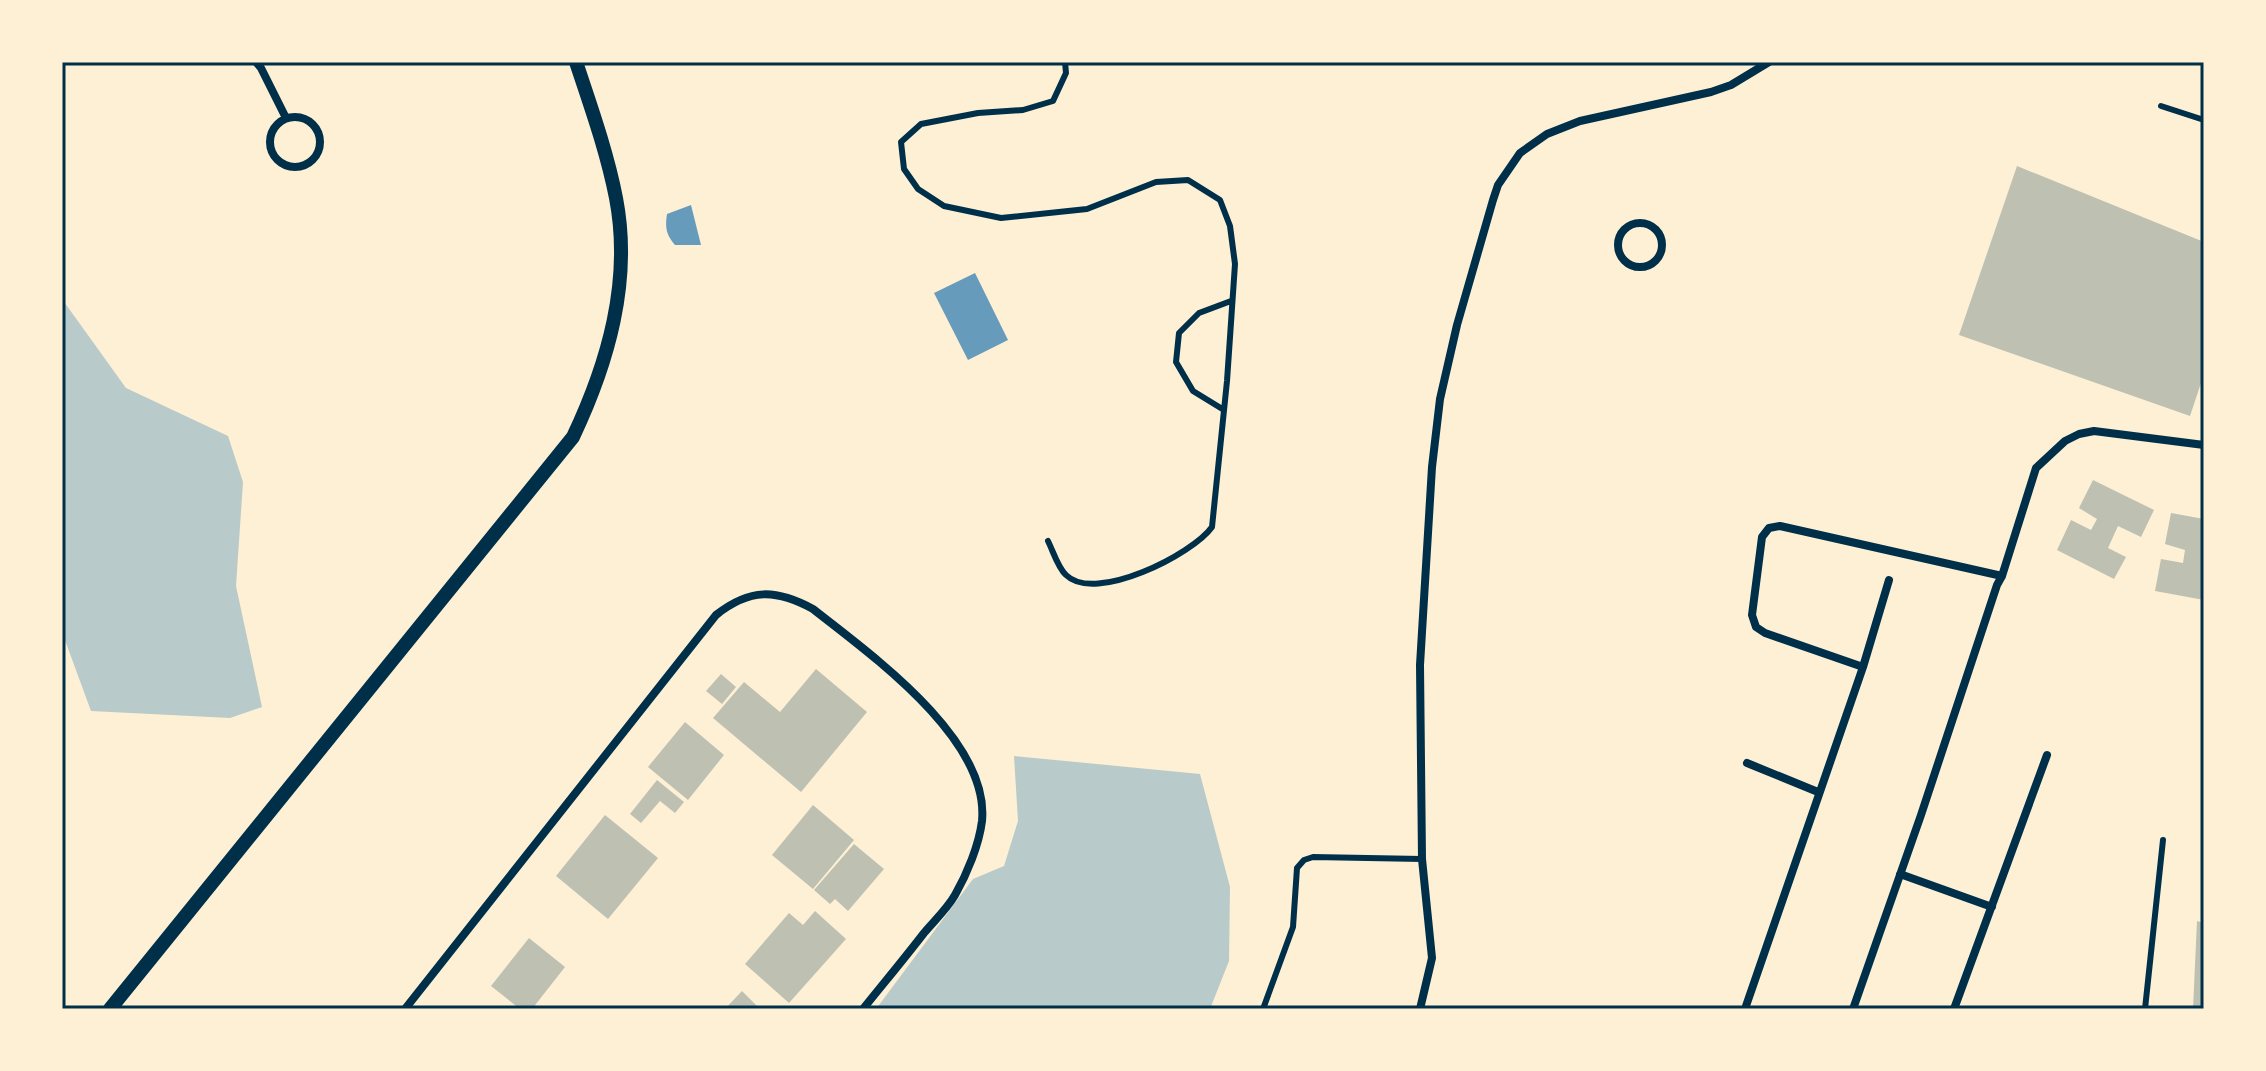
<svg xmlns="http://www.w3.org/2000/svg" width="2266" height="1071" font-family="'Nunito Sans',sans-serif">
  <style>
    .green { fill: #b9caca }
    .water { fill: #669bbc }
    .building { fill: #bec0b2 }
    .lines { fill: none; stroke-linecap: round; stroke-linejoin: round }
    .service { stroke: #003049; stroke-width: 6 }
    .minor { stroke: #003049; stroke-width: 8 }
    .tertiary { stroke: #003049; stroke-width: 14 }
    .neatline { fill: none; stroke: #003049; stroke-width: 3 }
  </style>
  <rect width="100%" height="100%" fill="#fdf0d5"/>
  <path class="green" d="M62 299 126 388 228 436 243 482 236 586 262 707 230 718 91 711 62 632Z
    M1014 756 1200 774 1230 887 1229 961 1210 1009H876L973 879 1004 866 1018 821Z"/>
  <path class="water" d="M691 205 701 245H675C666 234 665 228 667 214Z
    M975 273 1008 340 968 360 934 293Z"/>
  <path class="building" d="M2017 166 2204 242V374L2190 416 1959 335Z
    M2093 480 2154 510 2141 537 2118 526 2108 548 2126 557 2114 579 2057 550 2071 520 2091 530 2097 519 2079 508Z
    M2171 513 2204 519V600L2155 591 2161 559 2183 563 2185 550 2165 544Z
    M816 669 867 712 801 792 713 718 744 682 780 712Z
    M721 674 736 687 722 704 706 691Z
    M685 722 724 755 688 800 648 767Z
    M657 780 684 802 675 813 660 801 641 823 630 814Z
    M813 805 854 840 813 889 772 855Z
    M605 815 658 858 608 919 556 876Z
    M854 844 884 869 848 911 835 899 830 904 814 890Z
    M815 911 846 939 789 1003 745 964 789 913 803 925Z
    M2197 921 2204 923V1009H2193Z
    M529 938 565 967 532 1009H520L491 986Z
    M742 991 760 1009H725Z"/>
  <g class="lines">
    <path class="service" d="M2161 106 2204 120
      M1224 410 1193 391 1176 362 1179 333 1199 313 1231 301
      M1048 541C1053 551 1058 568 1066 575 1095 604 1193 554 1212 527L1227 381 1235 264 1230 226 1220 200 1188 180 1156 182 1087 209 1001 218 944 206 918 189 904 169 901 142 921 124 978 113 1023 110 1053 101 1066 73 1065 62
      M1263 1009 1293 927 1297 868 1304 860 1313 857 1422 859
      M2145 1009 2163 840"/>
    <path class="minor" d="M256 62 261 68 286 118
      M270 142a25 25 0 1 1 50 0a25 25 0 1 1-50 0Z
      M1618 245a22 22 0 1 1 44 0a22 22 0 1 1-44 0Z
      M1863 667 1765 633 1756 627 1752 615 1762 537 1769 528 1780 526 2002 576
      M1747 763 1818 792
      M1900 874 1992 907
      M1746 1006 1863 667 1889 580
      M405 1009 716 615C750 588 776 589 813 609 870 654 990 739 982 821 979 845 967 874 955 895 947 909 934 921 924 933 904 959 883 984 863 1009
      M1420 1009 1432 958 1422 859 1420 665 1432 467 1440 399 1457 325 1493 200 1498 185 1520 153 1547 134 1580 121 1711 92 1731 85 1769 62
      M1853 1009 1921 815 1997 585 2002 576 2036 468 2065 441 2079 434 2094 431 2204 445
      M1954 1009 2047 755"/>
    <path class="tertiary" d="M110 1009 573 437C608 363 632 281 616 198 607 152 591 107 576 62"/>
  </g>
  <rect width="2266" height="1071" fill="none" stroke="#fdf0d5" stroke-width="128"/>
  <rect x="64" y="64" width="2138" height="943" class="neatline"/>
</svg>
